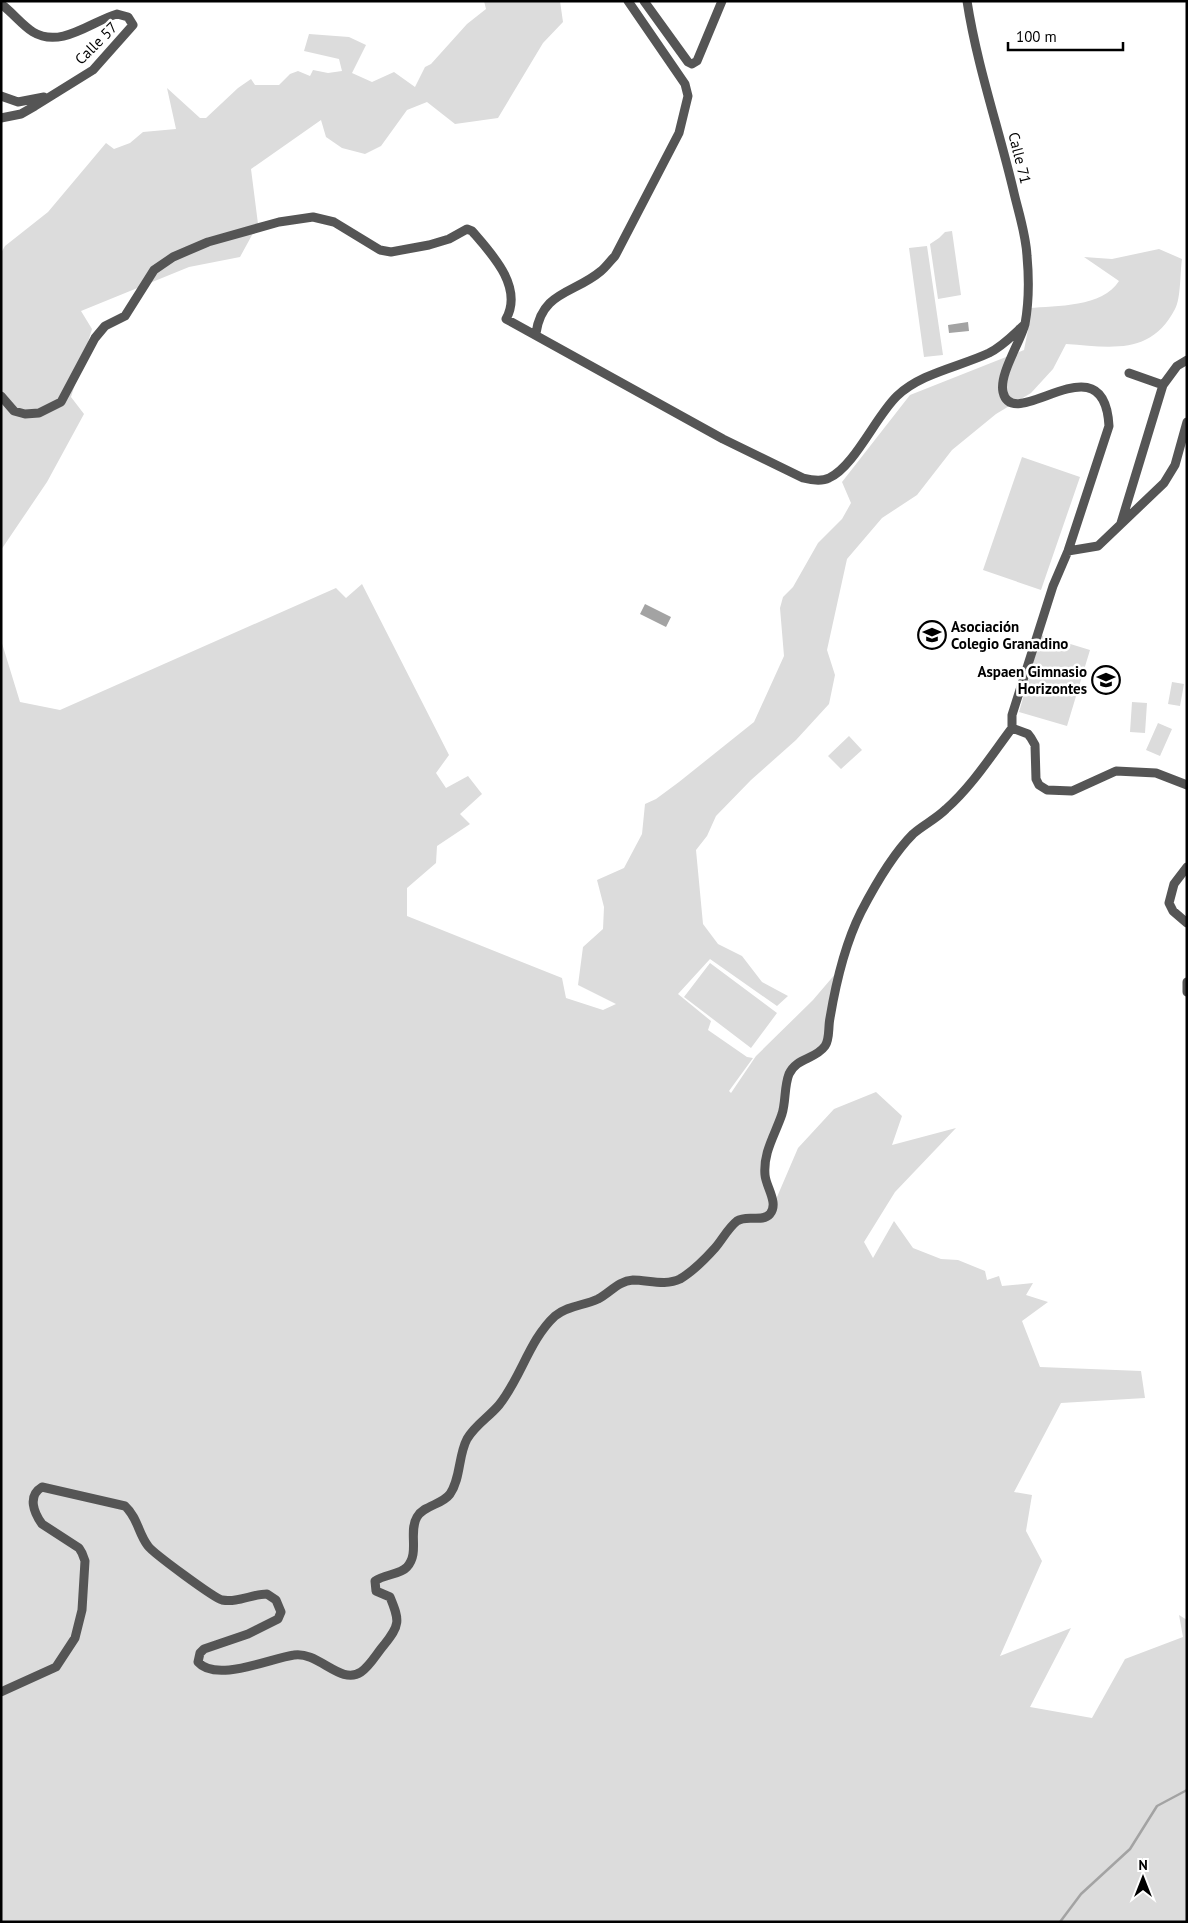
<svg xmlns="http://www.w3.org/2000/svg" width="1188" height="1923" font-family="'PT Sans',sans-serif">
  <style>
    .green { fill: #dcdcdc }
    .water { fill: #a3a3a3 }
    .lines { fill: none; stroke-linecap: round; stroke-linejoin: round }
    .stream { stroke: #a3a3a3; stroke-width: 2.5 }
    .minor { stroke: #555; stroke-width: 9 }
    .labels { text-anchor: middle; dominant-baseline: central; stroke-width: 5; stroke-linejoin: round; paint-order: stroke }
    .street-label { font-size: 15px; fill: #000; stroke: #fff }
    .poi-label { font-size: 15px; font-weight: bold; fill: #000; stroke: #fff; text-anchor: start }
  </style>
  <rect width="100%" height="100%" fill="#fff"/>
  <path class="green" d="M484 1H560L563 22 543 43 498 118 455 124 427 102 407 110 381 146 365 154 342 148 326 137 321 120 251 169 258 224 240 257 189 267 81 311 92 329 71 397 84 414 47 482 1 550V253L5 246 48 212 106 143 114 149 130 143 143 132 176 129 167 88 200 118H206L238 88 251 79 255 85H279L290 74 298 71 310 76 313 70 328 73 342 71 339 59 304 51 309 34 349 37 366 45 352 73 372 82 394 72 415 87 425 67 431 64 467 24 486 9Z
    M952 231 961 295 938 299 930 244 939 238 945 232Z
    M927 246 943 355 924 357 909 248Z
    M1159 249 1182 259C1180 272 1181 299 1175 309 1151 356 1110 347 1066 344L1053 369 1031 393 996 414 952 450 917 495 882 518 847 559 827 650 835 675 829 704 796 740 751 780 716 816 707 836 696 850 703 924 718 944 742 956 762 982 788 996 777 1006 710 959 678 994 711 1021 708 1030 747 1057 753 1058 729 1091 731 1093 756 1056 813 1000 842 966 827 1043 791 1070 783 1113 766 1156 774 1204 798 1148 834 1109 876 1092 902 1116 892 1145 956 1128 895 1192 864 1242 873 1258 894 1221 913 1248 941 1259 958 1260 985 1271 987 1280 999 1276 1002 1286 1033 1283 1026 1295 1048 1302 1022 1321 1040 1367 1141 1371 1145 1398 1061 1403 1014 1492 1032 1495 1026 1531 1042 1561 1000 1656 1071 1628 1030 1707 1092 1718 1125 1659 1183 1637 1179 1615 1187 1620V1922H1V640L20 702 60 710 336 588 346 598 362 584 449 755 436 773 446 788 468 776 482 794 460 814 470 824 437 846 436 863 407 888V916L562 978 566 998 603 1010 616 1004 578 985 583 947 603 929 604 907 597 880 624 868 642 834 645 804 656 799 679 782 754 722 784 656 780 608 783 597 793 587 818 543 842 519 851 503 842 482 910 395 1024 350 1028 330 1029 308C1056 306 1103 307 1119 281L1084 257 1112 259Z
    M1022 457 1080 477 1041 590 983 570Z
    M1041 635 1090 650 1067 726 1019 712Z
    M1172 682 1184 684 1180 706 1168 704Z
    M1132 702 1147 703 1145 733 1130 732Z
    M1158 723 1172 729 1160 756 1146 750Z
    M849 736 862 750 841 769 828 756Z
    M710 963 777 1013 751 1048 684 997Z"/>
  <path class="water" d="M968 322 969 331 949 333 948 325Z
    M645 604 671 617 666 627 640 614Z"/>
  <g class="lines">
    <path class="stream" d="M1060 1922 1081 1894 1130 1849 1157 1806 1187 1790"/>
    <path class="minor" d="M644 1 688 62 692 64 697 61 722 1
      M967 1C977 66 999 129 1014 193 1019 214 1026 235 1027 256 1029 278 1029 302 1025 324 1020 343 999 374 1003 392 1013 436 1104 336 1109 426L1068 551 1053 586 1012 715V728
      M1 4C12 12 22 25 33 32 61 49 92 21 117 14L128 17 133 25 93 70 35 106 21 114 1 118
      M1 96 18 102 44 97
      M536 333C542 291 574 294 601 271 606 267 610 261 615 256L679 133 688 96 685 84 628 1
      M1129 373 1163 385
      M1 396 14 411 25 414 39 413 61 402 95 338 105 326 125 316 154 270 173 257 208 242 279 222 313 217 334 222 380 250 391 252 429 245 449 239 467 229 472 231C491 253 524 287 506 319L723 439 803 478C811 480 821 482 829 478 854 467 876 416 897 396 921 373 959 367 989 353 1003 346 1013 335 1025 324
      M1121 523 1163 385 1177 366 1187 360
      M1068 551 1098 546 1164 483 1175 465 1187 422
      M1187 867 1174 884 1169 903 1173 911 1187 923
      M1187 982V992
      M1 1692 56 1667 75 1638 82 1610 85 1561 82 1553 79 1548 42 1524C34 1513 27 1496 42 1487L125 1506C138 1518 138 1533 148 1546 153 1553 214 1598 222 1600 238 1603 252 1594 267 1594L276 1600 281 1612 278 1619 248 1634 204 1649 200 1653 198 1662C216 1683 271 1658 294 1655 318 1651 341 1686 361 1672 370 1666 377 1653 384 1645 400 1625 400 1621 390 1597L376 1591 375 1581C384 1574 400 1575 407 1567 420 1553 408 1532 417 1517 424 1505 442 1505 450 1494 461 1478 458 1456 467 1439 475 1425 489 1417 499 1405 521 1378 529 1340 555 1316 569 1305 583 1306 598 1299 611 1292 618 1281 633 1280 648 1280 666 1286 680 1279 692 1272 706 1258 715 1248 722 1240 728 1228 737 1221 747 1214 762 1223 770 1214 779 1203 766 1187 765 1175 763 1152 775 1135 782 1114 786 1101 784 1087 789 1074 797 1057 815 1060 825 1046 830 1039 828 1027 830 1018 836 982 845 944 861 912 875 885 892 855 913 834 923 825 936 819 946 809 972 786 991 756 1012 728L1028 734 1031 738 1035 745 1036 779 1039 785 1047 790 1072 791 1116 771 1156 773 1187 785"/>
  </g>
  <defs>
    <symbol id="school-ring" viewBox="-11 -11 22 22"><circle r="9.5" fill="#fff" stroke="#000" stroke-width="1.5"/><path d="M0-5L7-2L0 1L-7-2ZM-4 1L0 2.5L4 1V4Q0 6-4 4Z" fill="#000"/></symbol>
  </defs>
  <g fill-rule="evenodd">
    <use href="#school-ring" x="916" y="619" width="32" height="32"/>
    <use href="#school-ring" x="1090" y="664" width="32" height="32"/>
  </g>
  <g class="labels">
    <g class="street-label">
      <text transform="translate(96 43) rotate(-45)">Calle 57</text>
      <text transform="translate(1020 158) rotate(76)">Calle 71</text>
    </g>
    <g class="poi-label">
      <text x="951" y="626">Asociación<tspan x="951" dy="17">Colegio Granadino</tspan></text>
      <text x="1087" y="671" text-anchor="end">Aspaen Gimnasio<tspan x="1087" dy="17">Horizontes</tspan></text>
    </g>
  </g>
  <rect width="1188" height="1923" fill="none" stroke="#000000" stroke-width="5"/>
  <g transform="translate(1143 1878)" stroke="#ffffff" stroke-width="4" paint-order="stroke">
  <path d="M0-4L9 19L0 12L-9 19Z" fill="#000000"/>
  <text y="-8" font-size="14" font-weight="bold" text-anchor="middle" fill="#000000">N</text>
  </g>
  <path d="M1008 42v8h115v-8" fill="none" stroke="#000000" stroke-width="2.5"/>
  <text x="1016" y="42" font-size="15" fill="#000000" stroke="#ffffff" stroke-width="4" paint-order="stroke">100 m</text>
</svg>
